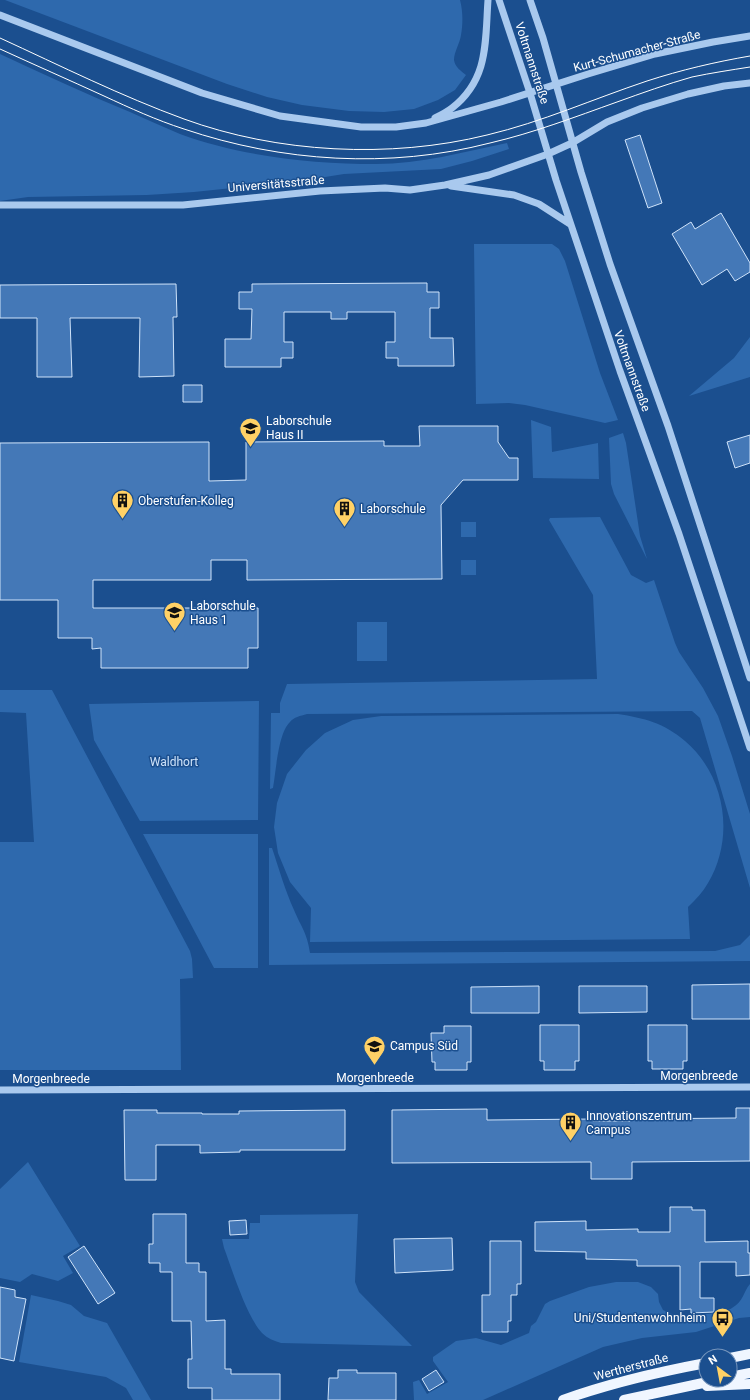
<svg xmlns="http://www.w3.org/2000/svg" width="750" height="1400" font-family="Roboto,sans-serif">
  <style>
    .green { fill: #2e69ad }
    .building { fill: #4478b7; stroke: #cfe3fa }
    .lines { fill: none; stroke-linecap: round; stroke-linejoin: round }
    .minor { stroke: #a9c9ee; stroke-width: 7 }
    .major { stroke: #f0f6ff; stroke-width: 10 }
    .tram { stroke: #fff; stroke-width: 1 }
    .labels { text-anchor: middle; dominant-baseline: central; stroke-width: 3; stroke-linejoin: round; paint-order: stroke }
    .street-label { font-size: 12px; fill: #fff; stroke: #1b4f8f }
    .poi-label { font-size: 12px; fill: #fff; stroke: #1b4f8f; text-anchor: start }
    .park-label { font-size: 12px; fill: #cfe3fa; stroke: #1b4f8f }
  </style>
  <rect width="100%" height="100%" fill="#1b4f8f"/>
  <path class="green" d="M5 0H460C463 11 463 24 461 35 460 43 454 52 454 60 455 67 461 71 466 75L455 90 438 100 414 109 384 112 349 111 302 105 267 97 227 84Z
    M0 54C43 74 86 94 130 112 146 119 163 127 180 134 240 156 311 164 376 164 420 164 464 152 507 143L509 149 472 161 441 169 344 174 300 181 194 192 147 195 28 197 0 201Z
    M474 244H552L559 249 565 261 600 373 618 420 605 423 525 405 509 403 476 404Z
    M750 337V377L689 396 734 358Z
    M531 420 551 427 552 452 598 443 599 479 533 478Z
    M623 433 626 443 640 536 647 559 614 494 611 484 609 438Z
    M600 517 631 575 646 583 654 580 675 643 679 652 703 688 718 716 732 756 750 814V888L700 718 692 711 307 714C300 716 294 717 290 722 278 733 276 772 273 788L270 789 271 713H280V703L287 684 597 679 593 595 549 520 550 518Z
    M461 522H476V537H461Z
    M461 560H476V575H461Z
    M357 622H387V661H357Z
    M0 690H52L190 951 192 959 193 978 180 979 181 1070H0V842H34L26 713 0 712Z
    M259 701 258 820 140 821 94 740 89 704Z
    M618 714C644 718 664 723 685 741 726 776 735 838 708 883 703 892 696 899 688 907L690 939 310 942 311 908 290 882 278 853 274 827 277 803 287 774 306 750 325 733 353 720 381 716Z
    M143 834H258V968H214Z
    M269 848H272C279 869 285 890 294 910 301 927 307 932 310 953L715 951 740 945 750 935V961L269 965Z
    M28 1162 80 1246 63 1256 73 1273 58 1281 32 1274 20 1282 0 1278V1189Z
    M358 1214 355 1282 359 1292 412 1346 281 1343C274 1341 267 1338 262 1333 246 1315 233 1272 224 1248L222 1239H249L250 1223H260V1215Z
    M616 1282H638L651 1287 658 1294 659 1302 663 1310C667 1312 673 1315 678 1315 690 1316 723 1314 732 1308 744 1301 743 1292 750 1284V1317L739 1318 696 1332 642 1338 603 1347 483 1400H414L413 1382 419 1380 427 1394 448 1382 433 1361V1357L456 1341 476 1338 501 1345 529 1333 531 1326 536 1322 545 1304 550 1301 589 1287Z
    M31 1295 58 1301 71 1305 84 1316 107 1323 151 1400H133L126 1388 106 1377 19 1362Z"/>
  <path class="building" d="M640 135 662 203 648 208 625 140Z
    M721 213 750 263V272L735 281 727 269 702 285 672 234 691 222 695 229Z
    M427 283V292H439V308H430V338H453L454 366H398V358H386V342H395V312H347V319H331V312H284V342H293V358H281V367H225V339H251L252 309H239V292H252V284Z
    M176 284 177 317H173L174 376 139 377 140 318H70L72 377H37V318H0V285Z
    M183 385H202V402H183Z
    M419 426H498V442L509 458H518V480H463L441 505 442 579 247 580V560H211V580H93V608H258V648H248V668H101V648L92 649V638H58V600H0V443L209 442V481L246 480V442L384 441V446H420Z
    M750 435V463L735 468 727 442Z
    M750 984V1019H692V985Z
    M539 986V1013H471V987Z
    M579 986H647V1012L579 1013Z
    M540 1025H579V1061H575V1070H544V1061H540Z
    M648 1025H687V1061H683V1069H652V1061H648Z
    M444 1026H471V1062H467V1070H435V1062H432L431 1033H444Z
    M736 1108H750V1161L632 1162V1179H591V1162L392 1163V1110L487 1109V1120L593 1119V1121H630V1119L736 1118Z
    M124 1110H157V1113H202V1114H239V1111L345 1110V1150H240V1152L200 1153V1145H156V1180H125Z
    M670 1207H692V1210H705V1242L748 1241V1253H750V1275L736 1276V1262H700V1298H714V1312L691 1313V1309L680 1310V1266H637V1260L586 1259V1252L535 1251V1222L586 1221V1230L638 1229V1232H670Z
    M153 1214H186V1263H199V1272H206V1321L225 1320V1369H231V1374H280V1400H212V1388H188V1359H192L191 1321H172V1272H160V1263H149V1244H153Z
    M246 1220 247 1234 230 1235 229 1221Z
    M452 1238 453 1270 395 1273 394 1239Z
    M490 1241H521V1284H517V1295H511V1321H508V1332H482V1295H490Z
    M84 1246 115 1293 98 1304 68 1257Z
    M0 1287 15 1290V1297L26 1299 14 1361 0 1358Z
    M338 1370H357V1373H396V1400H328L329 1378H338Z
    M436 1370 444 1382 429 1391 422 1379Z"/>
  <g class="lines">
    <path class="minor" d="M499 0 530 93 556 180 620 371 679 534 750 748
      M530 0 543 38 581 172 610 264 668 426 750 678
      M0 15 202 93 280 116 361 127H396L426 123 501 102 588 74 655 54 713 42 750 36
      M435 118C441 115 447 112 452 108 489 79 485 42 488 0
      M451 186 514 195 539 204 570 224
      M0 205H183L320 191 385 188 410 190 445 185 489 175 548 154 572 143 607 122 642 108 688 94 724 86 750 83
      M0 1090 750 1087"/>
    <path class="major" d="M730 1358 750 1354
      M730 1377 750 1373
      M707 1386 750 1384
      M563 1400C610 1383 658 1372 706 1363
      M624 1400 717 1380"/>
    <path class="tram" d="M0 38C61 66 121 96 184 119 277 153 390 159 487 135 542 122 593 99 647 81 681 70 715 62 750 56
      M0 49C35 65 69 80 104 96 130 108 156 120 184 129 282 162 389 169 490 143 533 133 575 117 617 102 642 93 667 84 692 77 711 73 731 70 750 67"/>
  </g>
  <defs>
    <symbol id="school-pin" viewBox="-11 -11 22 30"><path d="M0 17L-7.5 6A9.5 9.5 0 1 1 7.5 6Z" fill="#ffd166" stroke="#1b4f8f"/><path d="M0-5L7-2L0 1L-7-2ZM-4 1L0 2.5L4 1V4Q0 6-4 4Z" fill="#111"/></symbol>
    <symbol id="building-pin" viewBox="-11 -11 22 30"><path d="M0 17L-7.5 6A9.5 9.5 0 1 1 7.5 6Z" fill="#ffd166" stroke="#1b4f8f"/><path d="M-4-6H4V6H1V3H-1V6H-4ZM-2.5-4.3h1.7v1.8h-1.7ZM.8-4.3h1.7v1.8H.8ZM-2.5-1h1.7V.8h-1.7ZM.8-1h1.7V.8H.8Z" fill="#111"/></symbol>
    <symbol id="university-pin" viewBox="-11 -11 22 30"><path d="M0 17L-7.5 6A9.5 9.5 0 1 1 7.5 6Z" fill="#ffd166" stroke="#1b4f8f"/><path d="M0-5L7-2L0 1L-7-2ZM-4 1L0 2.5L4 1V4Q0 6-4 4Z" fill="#111"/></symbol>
    <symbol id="bus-pin" viewBox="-11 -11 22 30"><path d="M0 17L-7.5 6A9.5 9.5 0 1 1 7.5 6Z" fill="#ffd166" stroke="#1b4f8f"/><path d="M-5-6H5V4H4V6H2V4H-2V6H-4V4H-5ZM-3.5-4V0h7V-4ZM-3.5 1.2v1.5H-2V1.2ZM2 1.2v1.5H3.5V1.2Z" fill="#111"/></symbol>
  </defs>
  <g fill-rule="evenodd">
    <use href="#school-pin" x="238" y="416" width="25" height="34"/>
    <use href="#building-pin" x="110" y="488" width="25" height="34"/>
    <use href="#building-pin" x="332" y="496" width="25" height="34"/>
    <use href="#school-pin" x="162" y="600" width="25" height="34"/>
    <use href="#university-pin" x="362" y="1034" width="25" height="34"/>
    <use href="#building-pin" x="558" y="1110" width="25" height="34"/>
    <use href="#bus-pin" x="710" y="1306" width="25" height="34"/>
  </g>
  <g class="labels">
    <g class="street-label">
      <text transform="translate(637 51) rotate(-15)">Kurt-Schumacher-Straße</text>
      <text transform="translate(532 63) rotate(72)">Voltmannstraße</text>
      <text transform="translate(276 184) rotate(-5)">Universitätsstraße</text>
      <text transform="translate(632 371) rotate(70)">Voltmannstraße</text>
      <text x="699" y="1076">Morgenbreede</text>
      <text x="375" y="1078">Morgenbreede</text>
      <text x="51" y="1079">Morgenbreede</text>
      <text transform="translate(631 1367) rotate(-15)">Wertherstraße</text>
    </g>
    <g class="poi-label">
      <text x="266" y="421">Laborschule<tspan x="266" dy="14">Haus II</tspan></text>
      <text x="138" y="501">Oberstufen-Kolleg</text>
      <text x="360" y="509">Laborschule</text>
      <text x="190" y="606">Laborschule<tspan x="190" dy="14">Haus 1</tspan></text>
      <text x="390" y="1046">Campus Süd</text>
      <text x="586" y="1116">Innovationszentrum<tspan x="586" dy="14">Campus</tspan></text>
      <text x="706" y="1318" text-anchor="end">Uni/Studentenwohnheim</text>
    </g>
    <g class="park-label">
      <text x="174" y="762">Waldhort</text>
    </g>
  </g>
  <g transform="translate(718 1368) rotate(328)"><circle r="19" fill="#1b4f8f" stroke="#7695bc"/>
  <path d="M0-3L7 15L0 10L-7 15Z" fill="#ffd166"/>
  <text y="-6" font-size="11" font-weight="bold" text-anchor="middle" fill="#ffffff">N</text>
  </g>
</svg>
